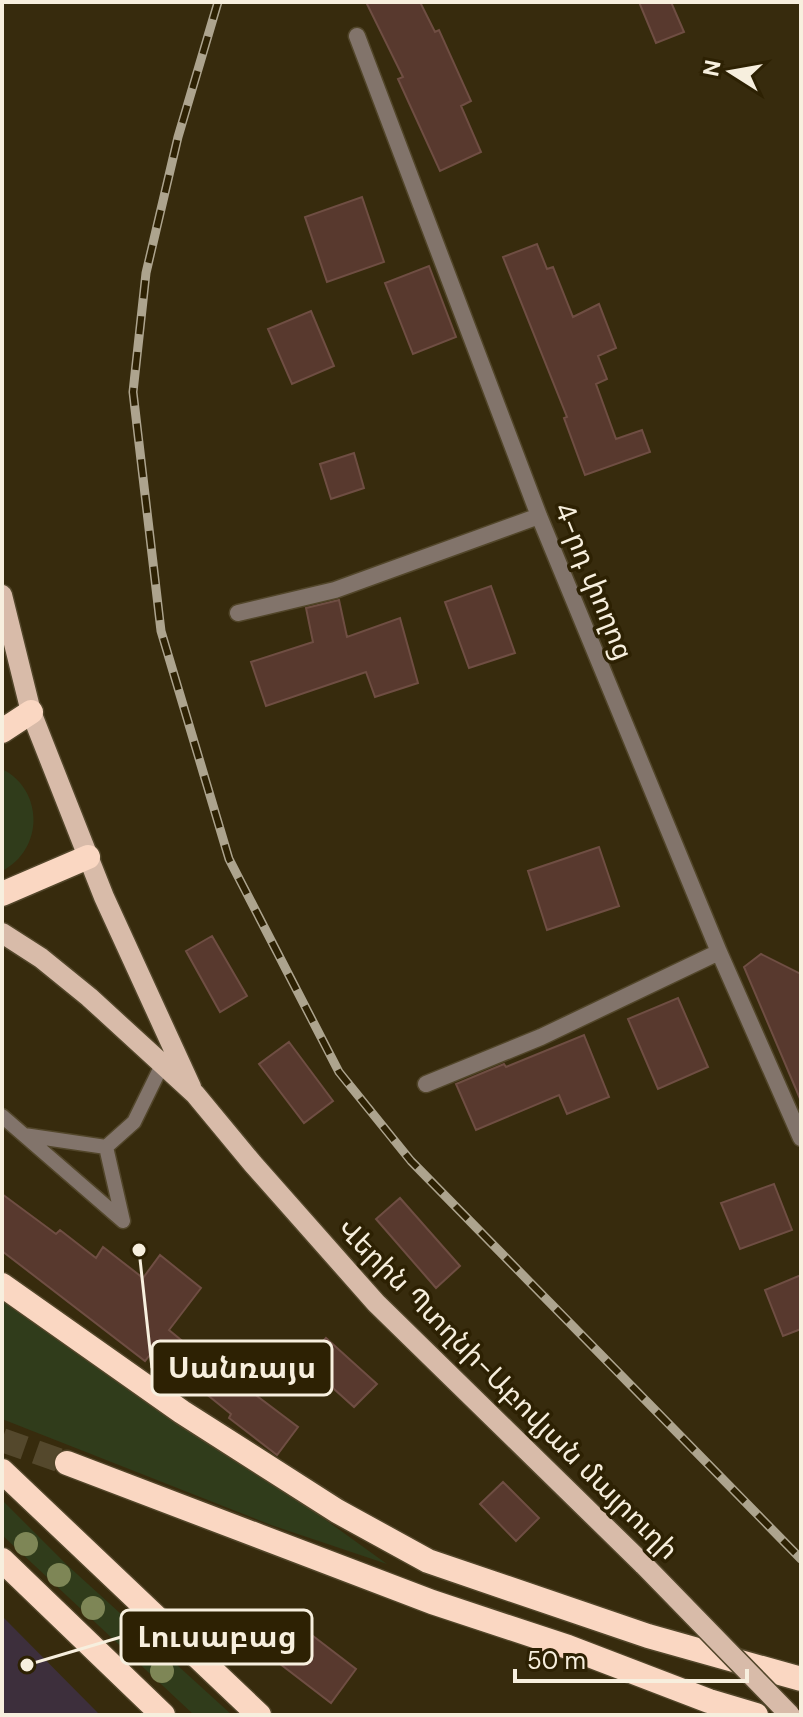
<svg xmlns="http://www.w3.org/2000/svg" width="803" height="1717" font-family="'DM Sans','Noto Sans Armenian',sans-serif">
  <style>
    .commercial { fill: #3d2f3c }
    .green { fill: #303c1b }
    .building { fill: #58392e; stroke: #6f4e43; stroke-width: 2 }
    .lines { fill: none; stroke-linecap: round; stroke-linejoin: round }
    .highway-tunnel { stroke: #54482c; stroke-width: 24; stroke-dasharray: 24 12; stroke-linecap: butt }
    .lane-casing { stroke: #52462a; stroke-width: 17 }
    .street-casing { stroke: #52462a; stroke-width: 19 }
    .primary-casing { stroke: #52462a; stroke-width: 23 }
    .highway-casing { stroke: #52462a; stroke-width: 27 }
    .lane { stroke: #82746b; stroke-width: 14 }
    .street { stroke: #82746b; stroke-width: 16 }
    .primary { stroke: #d8bba9; stroke-width: 20 }
    .highway { stroke: #fad7c2; stroke-width: 24 }
    .rail-casing { stroke: #ada48e; stroke-width: 9 }
    .rail { stroke: #2d2103; stroke-width: 6; stroke-dasharray: 18; stroke-linecap: butt }
    .primary-bridge-casing { stroke: #52462a; stroke-width: 23; stroke-linecap: butt }
    .primary-bridge { stroke: #d8bba9; stroke-width: 20 }
    .tree { fill: #7e8656 }
    .labels { text-anchor: middle; dominant-baseline: central; stroke-width: 7; stroke-linejoin: round; paint-order: stroke }
    .street-label { font-size: 28px; fill: #f7efde; stroke: #2d2103 }
    .leader { fill: none; stroke: #f7efde; stroke-width: 3 }
    .callout-dot { fill: #f7efde; stroke: #2d2103; stroke-width: 3 }
    .callout { fill: #2d2103; stroke: #f7efde; stroke-width: 3 }
    .callout-label { font-size: 30px; text-anchor: middle; font-weight: bold; fill: #f7efde }
  </style>
  <rect width="100%" height="100%" fill="#372b0d"/>
  <path class="commercial" d="M2 1616 100 1715H2Z"/>
  <path class="green" d="M2 769C44 790 44 849 2 871Z
    M2 1300 291 1495 387 1564 271 1525 2 1419Z
    M2 1500 66 1564 232 1715H194L2 1535Z"/>
  <path class="building" d="M366 2H420L435 32 439 30 471 101 461 106 481 152 440 171 398 79 403 77Z
    M639 2H671L684 32 656 43Z
    M362 197 384 262 327 282 305 217Z
    M537 244 547 269 553 267 573 317 599 304 616 348 598 356 607 379 596 384 616 439 642 430 650 452 585 475 564 418 567 417 503 257Z
    M429 266 456 337 413 354 385 283Z
    M311 311 334 366 292 384 268 329Z
    M354 453 364 488 331 499 320 464Z
    M491 586 515 653 469 668 445 602Z
    M339 600 347 637 400 618 418 683 375 697 366 672 266 706 251 662 313 642 306 608Z
    M599 847 619 906 547 930 528 871Z
    M212 936 247 996 220 1012 186 951Z
    M761 954 801 974V1101L744 967Z
    M678 998 708 1067 658 1089 628 1019Z
    M584 1035 609 1097 567 1114 559 1095 476 1130 456 1084 504 1064 506 1067Z
    M289 1042 333 1101 304 1123 259 1064Z
    M774 1184 792 1230 740 1249 721 1203Z
    M2 1194 56 1234 60 1230 96 1258 103 1247 143 1278 160 1255 201 1288 169 1330 247 1394 249 1390 298 1427 277 1455 229 1418 231 1414 153 1351 145 1361 2 1251Z
    M400 1198 460 1266 436 1288 376 1219Z
    M801 1275V1329L783 1336 765 1290Z
    M326 1338 377 1384 354 1407 304 1362Z
    M503 1482 539 1518 516 1541 480 1504Z
    M300 1626 356 1669 331 1703 275 1660Z"/>
  <g class="lines">
    <path class="highway-tunnel" d="M2 1440 67 1463"/>
    <defs>
      <path id="lane" d="M2 1116 123 1221
        M24 1135 106 1147 134 1122 162 1065
        M106 1147 123 1221"/>
      <path id="street" d="M357 36 539 516 719 952 801 1138
        M238 613 335 590 539 516
        M426 1084 541 1037 719 952"/>
      <path id="primary" d="M2 595 31 712 104 897 191 1087
        M2 933 41 958 89 997 195 1094 253 1164 376 1303 644 1565"/>
      <path id="highway" d="M2 731 31 712
        M2 894 88 857
        M2 1285 182 1412 337 1511 428 1561 648 1636 801 1679
        M67 1463 432 1602 568 1647 709 1701 756 1715
        M2 1471 259 1715
        M2 1560 163 1715"/>
    </defs>
    <use href="#lane" class="lane-casing"/>
    <use href="#street" class="street-casing"/>
    <use href="#primary" class="primary-casing"/>
    <use href="#highway" class="highway-casing"/>
    <use href="#lane" class="lane"/>
    <use href="#street" class="street"/>
    <use href="#primary" class="primary"/>
    <use href="#highway" class="highway"/>
    <defs>
      <path id="rail" d="M218 2 178 137 146 273 133 392 161 631 229 859 339 1072 411 1161 801 1559"/>
    </defs>
    <use href="#rail" class="rail-casing"/>
    <use href="#rail" class="rail"/>
    <defs>
      <path id="primary-bridge" d="M644 1565 790 1715"/>
    </defs>
    <use href="#primary-bridge" class="primary-bridge-casing"/>
    <use href="#primary-bridge" class="primary-bridge"/>
  </g>
  <g class="tree">
    <circle cx="26" cy="1544" r="12"/>
    <circle cx="59" cy="1575" r="12"/>
    <circle cx="93" cy="1608" r="12"/>
    <circle cx="162" cy="1671" r="12"/>
  </g>
  <g class="labels">
    <g class="street-label">
      <text transform="translate(594 581) rotate(68)">4-րդ փողոց</text>
      <text transform="translate(508 1389) rotate(45)">Վերին Պտղնի-Աբովյան մայրուղի</text>
    </g>
  </g>
  <path class="leader" d="M139 1250L152 1368M27 1665L121 1637"/>
  <g class="callout-dot">
    <circle cx="139" cy="1250" r="8"/>
    <circle cx="27" cy="1665" r="8"/>
  </g>
  <g class="callout">
    <rect x="152" y="1341" width="180" height="54" rx="8"/>
    <rect x="121" y="1610" width="191" height="54" rx="8"/>
  </g>
  <g class="callout-label">
    <text x="242" y="1378">Սանռայս</text>
    <text x="217" y="1647">Լուսաբաց</text>
  </g>
  <rect width="803" height="1717" fill="none" stroke="#f7efde" stroke-width="8"/>
  <g transform="translate(731 72) rotate(281)" stroke="#2d2103" stroke-width="6" paint-order="stroke">
  <path d="M0-6L14 30L0 20L-14 30Z" fill="#f7efde"/>
  <text y="-12" font-size="22" font-weight="bold" text-anchor="middle" fill="#f7efde">N</text>
  </g>
  <path d="M515 1669v12h232v-12" fill="none" stroke="#f7efde" stroke-width="4"/>
  <text x="527" y="1669" font-size="24" fill="#f7efde" stroke="#2d2103" stroke-width="6" paint-order="stroke">50 m</text>
</svg>
